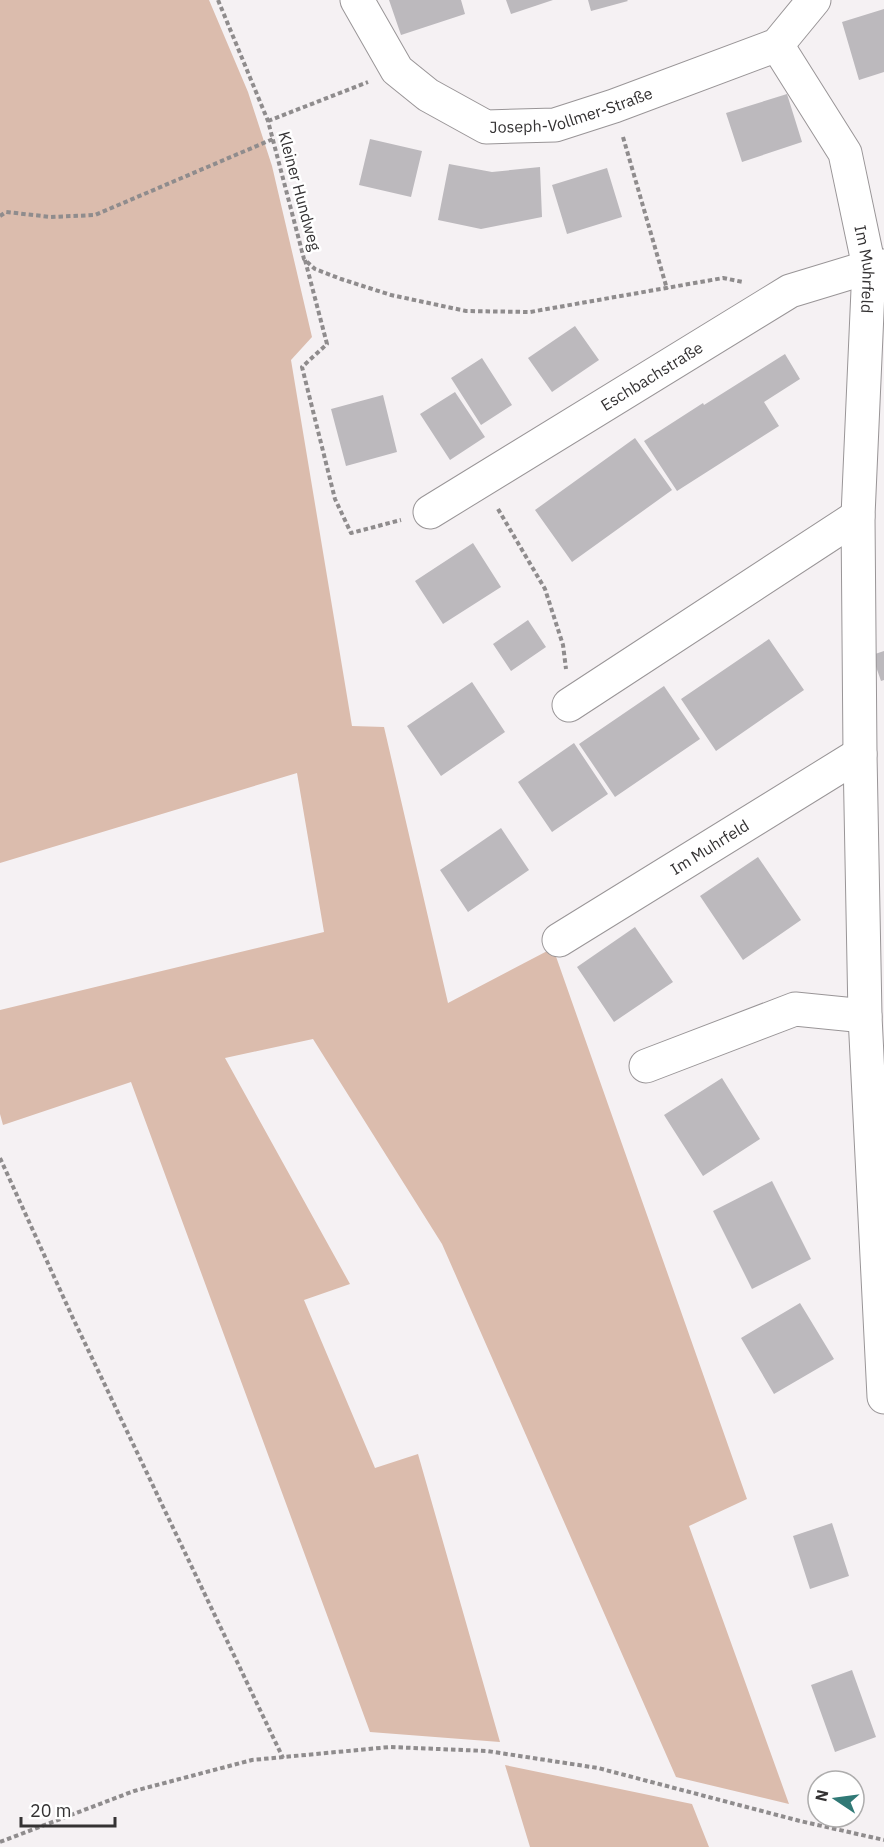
<svg xmlns="http://www.w3.org/2000/svg" width="884" height="1847" font-family="'IBM Plex Sans',sans-serif">
  <style>
    .green { fill: #dbbcad }
    .building { fill: #bcb9bd }
    .lines { fill: none; stroke-linecap: round; stroke-linejoin: round }
    .minor-casing { stroke: #999597; stroke-width: 35 }
    .path { stroke: #8f8c8d; stroke-width: 4; stroke-dasharray: 4.5 3; stroke-linecap: butt }
    .minor { stroke: #fff; stroke-width: 33 }
    .labels { text-anchor: middle; dominant-baseline: central; stroke-width: 5; stroke-linejoin: round; paint-order: stroke }
    .street-label { font-size: 16px; fill: #343233; stroke: #fff }
  </style>
  <rect width="100%" height="100%" fill="#f5f1f3"/>
  <path class="green" d="M0 0H209L248 92 272 166 312 337 291 360 352 726 384 727 448 1003 553 948 747 1499 689 1526 789 1804 676 1777 442 1244 313 1039 225 1058 350 1284 304 1300 375 1468 418 1454 500 1742 370 1732 131 1082 3 1125 0 1114V1010L324 932 297 773 0 863Z
    M505 1765 692 1804 709 1847H530Z"/>
  <path class="building" d="M389 0H461L465 14 401 35Z
    M506 0H553L511 14Z
    M588 0H627L628 1 591 11Z
    M884 9V72L859 80 842 22Z
    M787 94 802 142 742 162 726 113Z
    M370 139 422 151 411 197 359 185Z
    M449 164 492 172 540 167 542 217 481 229 438 220Z
    M607 168 622 217 567 234 552 185Z
    M575 326 599 360 552 392 528 358Z
    M785 354 800 379 764 402 779 426 677 491 644 441 703 403 704 405Z
    M482 358 512 405 481 425 451 378Z
    M455 392 485 437 450 460 420 414Z
    M383 395 397 452 346 466 331 409Z
    M635 438 672 490 572 562 535 510Z
    M473 543 501 587 443 624 415 581Z
    M528 620 546 647 511 671 493 644Z
    M769 639 804 690 716 751 681 699Z
    M884 651V680L881 681 872 655Z
    M472 682 505 732 441 776 407 726Z
    M664 686 700 739 615 797 579 744Z
    M574 743 608 794 552 832 518 782Z
    M501 828 529 870 468 912 440 870Z
    M758 857 801 920 743 960 700 896Z
    M635 927 673 982 614 1022 577 967Z
    M722 1078 760 1139 703 1176 664 1115Z
    M772 1181 811 1259 752 1289 713 1211Z
    M800 1303 834 1359 774 1394 741 1338Z
    M832 1523 849 1576 810 1589 793 1536Z
    M852 1670 876 1737 835 1752 811 1685Z"/>
  <g class="lines">
    <defs>
      <g id="minor">
        <path id="s1" d="M357 0 397 70 428 95 486 127 555 125 614 106 777 45 814 0"/>
        <path id="s2" d="M777 45 845 153 869 267 858 516 860 754 865 1016 884 1397"/>
        <path id="s3" d="M430 512 790 291 869 267 884 266"/>
        <path d="M569 705 858 516"/>
        <path id="s4" d="M559 940 860 754"/>
        <path d="M646 1066 795 1009 865 1016"/>
      </g>
    </defs>
    <use href="#minor" class="minor-casing"/>
    <path class="path" d="M218 0 268 121 304 259 315 269 341 279 391 295 466 311 530 312 723 278 743 282
      M268 121 368 82
      M623 137 667 289
      M0 216 6 212 51 217 95 215 273 139
      M305 260 327 344 302 367 335 499 351 533 401 520
      M498 509 545 589 563 645 566 669
      M0 1158 71 1314 283 1758
      M0 1842 134 1791 252 1760 390 1747 487 1751 598 1768 800 1821 884 1840"/>
    <use href="#minor" class="minor"/>
  </g>
  <g class="labels">
    <g class="street-label">
      <text stroke="none"><textPath href="#s1" startOffset="274">Joseph-Vollmer-Straße</textPath></text>
      <text transform="translate(300 191) rotate(75)">Kleiner Hundweg</text>
      <text stroke="none"><textPath href="#s2" startOffset="246">Im Muhrfeld</textPath></text>
      <text stroke="none"><textPath href="#s3" startOffset="260">Eschbachstraße</textPath></text>
      <text stroke="none"><textPath href="#s4" startOffset="177">Im Muhrfeld</textPath></text>
    </g>
  </g>
  <g transform="translate(836 1799) rotate(283)"><circle r="28" fill="#ffffff" stroke="#aeadad" stroke-width="1.5"/>
  <path d="M0-4.5L10 22L0 15L-10 22Z" fill="#307976"/>
  <text y="-9" font-size="16" font-weight="bold" text-anchor="middle" fill="#343233">N</text>
  </g>
  <path d="M21 1817v9h94v-9" fill="none" stroke="#343233" stroke-width="3"/>
  <text x="30" y="1817" font-size="18" fill="#343233" stroke="#ffffff" stroke-width="4.5" paint-order="stroke">20 m</text>
</svg>
